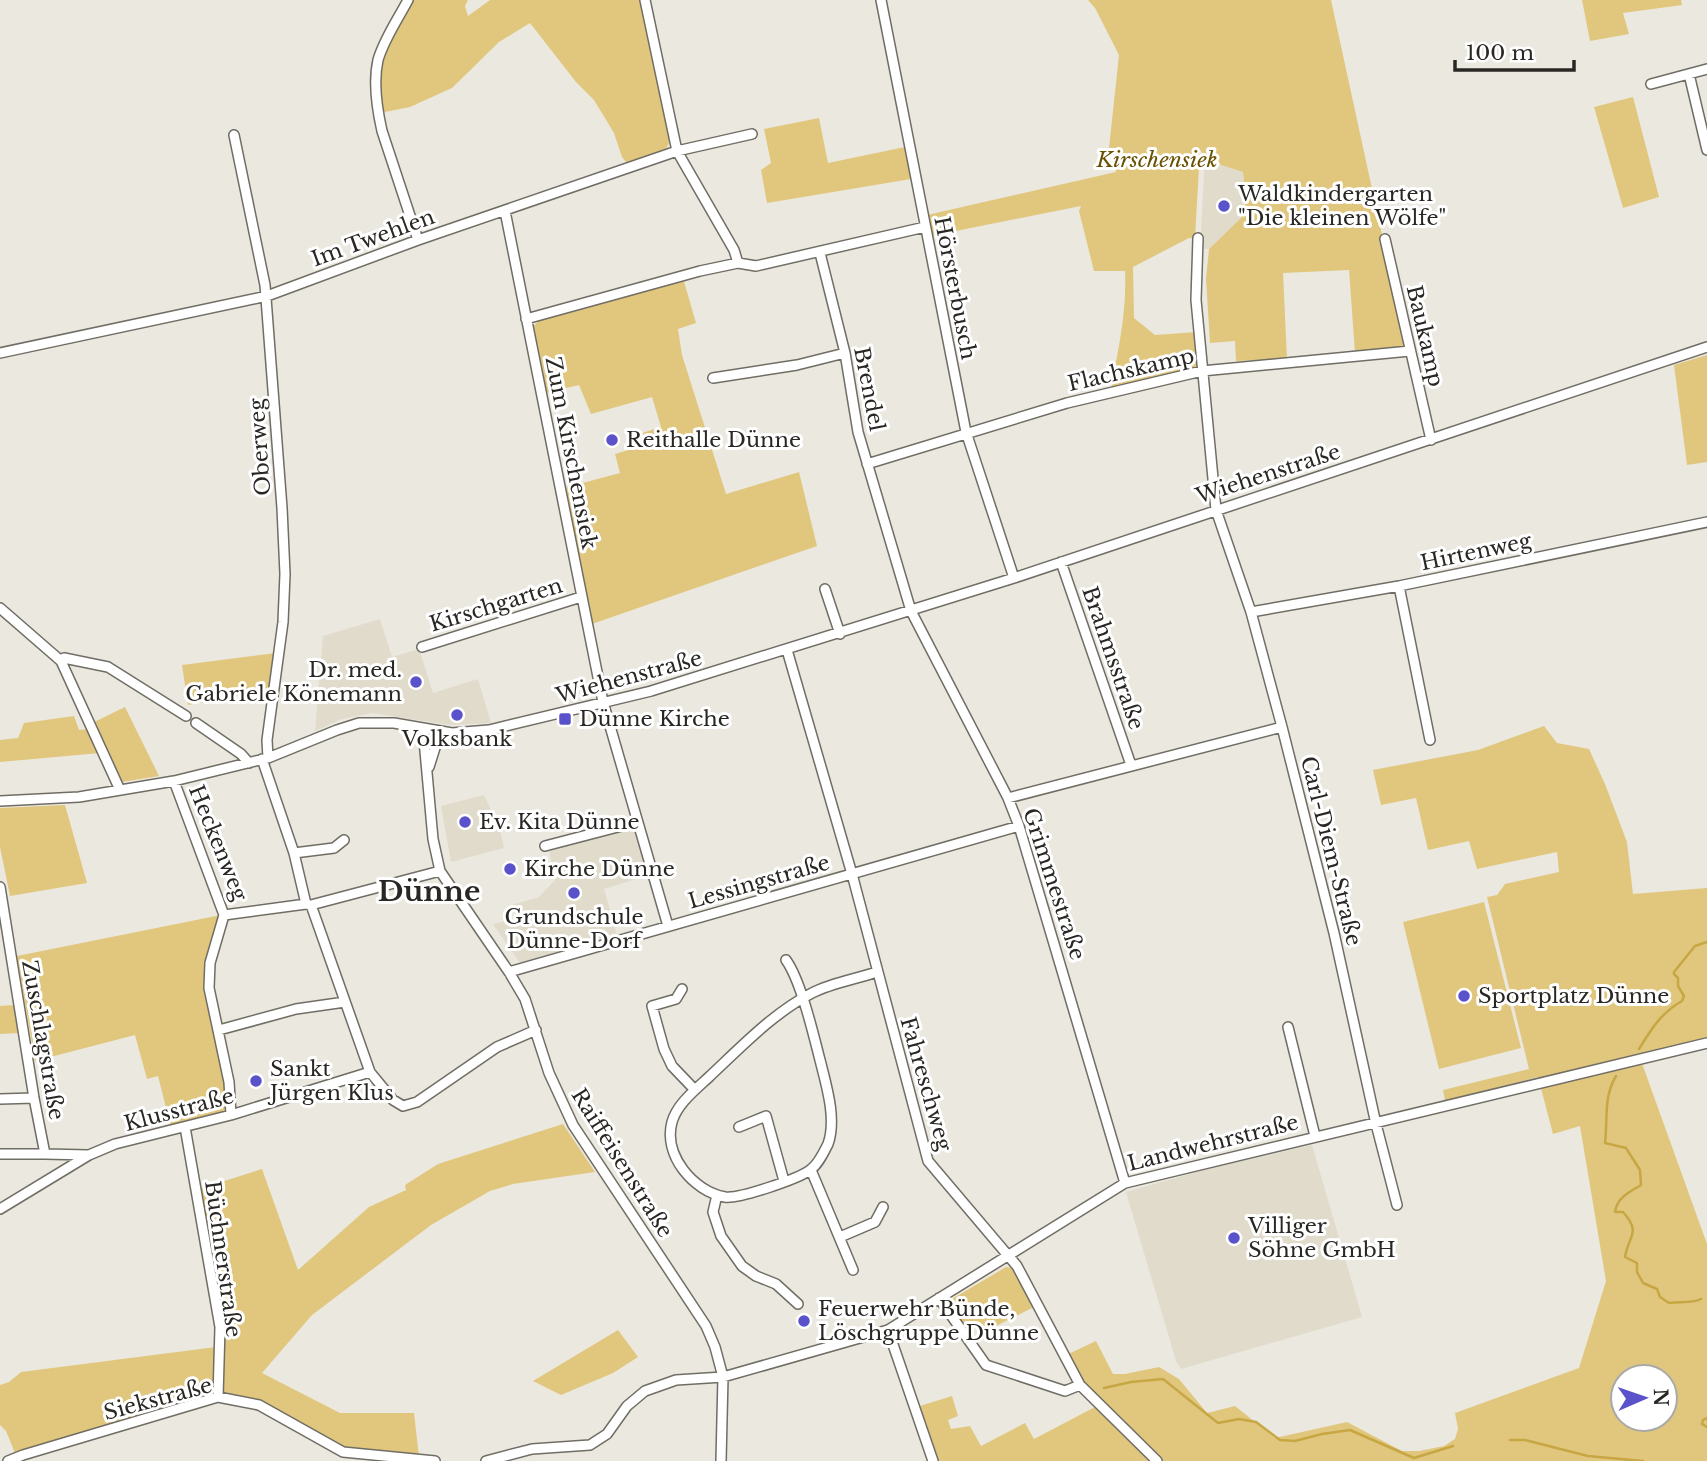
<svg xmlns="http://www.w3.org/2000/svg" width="1707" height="1461" font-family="'Libre Baskerville',serif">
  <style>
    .built { fill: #e1dbcb }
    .green { fill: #e1c77e; fill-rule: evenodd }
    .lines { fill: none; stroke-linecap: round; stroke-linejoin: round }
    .stream { stroke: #c7a644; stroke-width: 2.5 }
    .minor-casing { stroke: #706d65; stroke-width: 12 }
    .minor { stroke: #fff; stroke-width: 9 }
    .poi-dot { fill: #5952ca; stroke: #fff; stroke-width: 2.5 }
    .labels { text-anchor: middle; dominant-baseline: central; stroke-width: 6; stroke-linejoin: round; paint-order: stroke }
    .park-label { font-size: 21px; font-style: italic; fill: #685101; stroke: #fff }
    .poi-label { font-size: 21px; fill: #292724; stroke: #fff; text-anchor: start }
    .street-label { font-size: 21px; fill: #292724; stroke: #fff }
    .district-label { font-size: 28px; font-weight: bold; fill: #292724; stroke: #fff }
  </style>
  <rect width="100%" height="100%" fill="#ebe8df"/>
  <path class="built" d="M1205 156H1213L1218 164 1243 172 1244 181 1241 189 1245 209 1242 217 1209 249H1200Z
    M380 619 392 657 419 649 433 693 478 679 491 723 450 725 372 713 342 719 315 731 323 636Z
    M484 795 500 830 504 848 451 862 441 806Z
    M634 826 649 875 604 889 617 935 520 963 493 924 516 919 512 905 539 897 555 880 549 851Z
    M1312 1145 1362 1317 1181 1369 1176 1361 1126 1192 1208 1169Z"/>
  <path class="green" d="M405 0H468L465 6 468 16 490 0H641L670 141 666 149 627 163 622 157 614 133 594 100 576 82 530 23 499 42 452 88 410 107 375 114 374 77Z
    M1088 0H1331L1406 345 1401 349 1355 353 1349 270 1283 273 1287 359 1236 361 1235 341 1210 343 1206 279 1209 249 1242 217 1245 202 1241 189 1244 181 1243 172 1218 164 1213 156H1205L1200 150 1195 238H1189L1133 267 1134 318 1155 335 1197 332 1198 365 1195 370 1111 390C1118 350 1127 312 1125 271H1094L1079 211 1081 206 931 236 927 215 1116 172 1109 148 1119 55 1095 8Z
    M1582 0H1681L1682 5 1623 13 1629 34 1590 41Z
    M1633 97 1659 197 1623 208 1594 107Z
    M819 118 828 163 905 147 911 179 767 203 761 170 771 163 764 129Z
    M683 278 696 323 678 329 682 355 726 494 799 472 817 546 592 624 564 488 620 473 615 454 642 446 639 434 661 427 652 397 591 414 579 385 546 393 532 328 540 319Z
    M1707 355V462L1687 465 1674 365Z
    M276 653 272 689 188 705 182 665Z
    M125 707 159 776 122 782 92 723Z
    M74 716 79 730 89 729 100 753 0 762V740L18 738 24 723Z
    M1544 726 1557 743 1589 749 1605 784 1627 842 1633 894 1707 888V1038L1639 1055 1707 1244V1461H1162L1084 1386 1064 1356 1096 1341 1113 1374H1125L1159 1367 1179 1379 1207 1413 1235 1406 1275 1438 1347 1422 1402 1451H1419L1444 1446 1455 1439 1458 1429 1455 1413 1579 1368 1606 1281 1580 1126 1553 1134 1538 1077 1445 1101 1443 1090 1529 1069 1487 897 1497 895 1505 884 1559 872 1557 852 1477 869 1469 841 1428 850 1416 798 1381 805 1373 770 1478 750ZM1623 1377H1665V1419H1623Z
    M65 805 87 883 10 896 0 847V808Z
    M1484 902 1521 1048 1439 1069 1403 922Z
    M221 915 209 963 227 1082 228 1113 171 1127 158 1076 147 1079 135 1035 35 1061 17 956Z
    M14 1005 19 1033 0 1034V1006Z
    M563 1124 595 1172 513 1184 490 1191 431 1225 312 1315 262 1373 340 1413H414L419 1457 344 1450 260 1401 225 1395 222 1388 225 1326 199 1189 262 1169 298 1270 369 1207 406 1190 405 1185 438 1164Z
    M1006 1267 1013 1268 1036 1306 994 1327 964 1326 947 1302Z
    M618 1330 638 1357 613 1373 561 1395 533 1381Z
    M216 1347 214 1393 15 1453 6 1431 0 1425V1385L9 1382 21 1372Z
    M952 1396 958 1416 948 1420 951 1429 970 1426 981 1446 1025 1423 1034 1439 1095 1407 1151 1461H939L920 1406Z"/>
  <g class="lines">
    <path class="stream" d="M1639 1049C1652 1028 1661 1013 1682 1001L1684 996 1678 986V978L1674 974V972L1695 946 1707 942
      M1616 1076C1603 1098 1608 1119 1605 1143L1626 1148 1640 1170 1641 1185C1630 1192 1617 1197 1615 1212H1623C1642 1233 1628 1236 1625 1257L1637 1263V1272L1643 1283 1657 1289 1660 1297 1669 1303C1680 1301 1691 1304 1701 1299
      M1104 1388 1131 1382 1163 1379 1218 1423 1239 1419 1256 1422 1280 1440 1295 1441 1322 1434 1350 1430 1414 1458 1453 1446
      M1707 1418 1703 1420 1702 1424 1707 1427
      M1510 1440H1525L1588 1456 1643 1461"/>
    <defs>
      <path id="minor" d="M408 0C398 19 384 39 378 60 373 82 377 109 382 131L418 240
        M645 0 677 151 734 250 738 263 756 266 925 227
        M881 0 966 432 1014 578
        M1689 74 1707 150
        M1651 84 1707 69
        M234 135 265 285 282 508 285 574 283 622 267 740 268 758
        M505 211 603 702 668 926
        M1198 238 1196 300 1216 510 1251 612 1282 727 1334 933 1376 1124 1397 1205
        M1385 239 1431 440
        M820 253 845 353 858 432 911 611 1008 798 1019 826 1125 1183
        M526 319 700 271 738 263
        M0 353 267 296 418 240 677 151 752 134
        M713 378 797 365 845 353
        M867 464 1067 403 1202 371 1410 351
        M1061 562 1131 765
        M1399 586 1430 740
        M825 589 840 634
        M0 608 61 661 120 790
        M1251 612 1399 586 1707 522
        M422 647 581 597
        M787 650 852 874 928 1161 1017 1266 1080 1385 1157 1461
        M61 661 64 658 108 667 186 716
        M196 723 241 754 249 763
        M423 729 433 839 440 871 509 972 525 999 549 1073 573 1125 706 1326 715 1347 723 1377 721 1461
        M262 759 294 853 306 904
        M429 767 440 732
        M174 781 224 915
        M1008 798 1282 727
        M0 801 79 797 174 781 268 758 337 730 359 723H394L452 733 489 730 651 691 1014 578 1707 347
        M545 846 637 822
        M294 853 334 848 344 840
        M0 887 34 1098 45 1154 88 1155
        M311 905 370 1072 393 1100 403 1106 417 1102 497 1047 536 1030
        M224 915 306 904 311 905 440 871
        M224 915 210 963 209 988 229 1082 231 1115
        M786 960C801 981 813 1033 820 1060 826 1084 837 1119 828 1144 824 1152 818 1165 810 1170 798 1179 739 1199 725 1197 693 1191 663 1155 672 1122 677 1104 695 1090 709 1077 740 1048 773 1013 812 993 831 983 856 979 877 972
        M509 972 1019 826
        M682 989 676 999 652 1006 664 1049 672 1066 695 1090
        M1288 1027 1315 1136
        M219 1030 296 1009 345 1002
        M0 1099 34 1098
        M185 1127 220 1327 218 1397
        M739 1127 766 1116 784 1181
        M0 1154H45
        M811 1170 853 1270
        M717 1195 713 1212 721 1236 742 1266 756 1276 776 1284 798 1304
        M0 1209 89 1155 115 1144 231 1115 370 1072
        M840 1237 875 1222 883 1207
        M939 1298 986 1365 1065 1391 1080 1385
        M888 1330 933 1461
        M8 1461 23 1455 218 1397 259 1405 343 1452 435 1461
        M486 1461 532 1449 590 1445 607 1434 627 1406 645 1391 676 1380 723 1377 888 1330 1125 1183 1707 1043"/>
    </defs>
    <use href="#minor" class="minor-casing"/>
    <use href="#minor" class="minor"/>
  </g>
  <g class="poi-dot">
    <circle cx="1224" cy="206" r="7"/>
    <circle cx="612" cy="440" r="7"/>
    <circle cx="416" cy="682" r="7"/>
    <circle cx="457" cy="715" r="7"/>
    <rect x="558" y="712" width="14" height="14" rx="3.5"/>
    <circle cx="465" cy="822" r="7"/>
    <circle cx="510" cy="869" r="7"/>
    <circle cx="574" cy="893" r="7"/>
    <circle cx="1464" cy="996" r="7"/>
    <circle cx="256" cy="1081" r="7"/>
    <circle cx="1234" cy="1238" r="7"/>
    <circle cx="804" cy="1321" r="7"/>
  </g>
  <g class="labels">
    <g class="park-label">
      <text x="1157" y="160">Kirschensiek</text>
    </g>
    <g class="poi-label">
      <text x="1238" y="194">Waldkindergarten<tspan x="1238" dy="24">"Die kleinen Wölfe"</tspan></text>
      <text x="626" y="440">Reithalle Dünne</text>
      <text x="402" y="670" text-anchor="end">Dr. med.<tspan x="402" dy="24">Gabriele Könemann</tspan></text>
      <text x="579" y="719">Dünne Kirche</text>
      <text x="457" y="739" text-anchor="middle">Volksbank</text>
      <text x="479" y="822">Ev. Kita Dünne</text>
      <text x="524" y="869">Kirche Dünne</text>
      <text x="574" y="917" text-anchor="middle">Grundschule<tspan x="574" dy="24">Dünne-Dorf</tspan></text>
      <text x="1478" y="996">Sportplatz Dünne</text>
      <text x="270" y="1069">Sankt<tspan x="270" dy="24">Jürgen Klus</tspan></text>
      <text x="1248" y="1226">Villiger<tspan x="1248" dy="24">Söhne GmbH</tspan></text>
      <text x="818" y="1309">Feuerwehr Bünde,<tspan x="818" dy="24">Löschgruppe Dünne</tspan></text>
    </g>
    <g class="street-label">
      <text transform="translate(373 238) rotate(-20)">Im Twehlen</text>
      <text transform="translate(955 288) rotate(79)">Hörsterbusch</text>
      <text transform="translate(1425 336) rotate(77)">Baukamp</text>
      <text transform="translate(1131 370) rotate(-13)">Flachskamp</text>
      <text transform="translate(869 389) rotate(79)">Brendel</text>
      <text transform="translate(260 447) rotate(-94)">Oberweg</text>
      <text transform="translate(571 453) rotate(79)">Zum Kirschensiek</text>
      <text transform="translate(1268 474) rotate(-18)">Wiehenstraße</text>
      <text transform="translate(1476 552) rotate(-12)">Hirtenweg</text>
      <text transform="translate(496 605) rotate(-17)">Kirschgarten</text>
      <text transform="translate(1113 658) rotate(71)">Brahmsstraße</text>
      <text transform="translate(629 677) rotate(-15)">Wiehenstraße</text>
      <text transform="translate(218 843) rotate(68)">Heckenweg</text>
      <text transform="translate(1331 851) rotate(76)">Carl-Diem-Straße</text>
      <text transform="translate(759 882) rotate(-16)">Lessingstraße</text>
      <text transform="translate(1054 884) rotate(72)">Grimmestraße</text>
      <text transform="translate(43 1040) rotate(80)">Zuschlagstraße</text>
      <text transform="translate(926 1084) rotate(74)">Fahreschweg</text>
      <text transform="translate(179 1110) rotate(-15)">Klusstraße</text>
      <text transform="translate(1213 1143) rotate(-14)">Landwehrstraße</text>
      <text transform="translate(622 1163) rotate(58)">Raiffeisenstraße</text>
      <text transform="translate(223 1259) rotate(82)">Büchnerstraße</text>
      <text transform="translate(158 1399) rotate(-15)">Siekstraße</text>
    </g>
    <g class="district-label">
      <text x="429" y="891">Dünne</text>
    </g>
  </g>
  <g transform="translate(1644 1398) rotate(88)"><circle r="33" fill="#ffffff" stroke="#a9a9a7" stroke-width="2"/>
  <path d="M0-5L12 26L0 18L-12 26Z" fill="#5952ca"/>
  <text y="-10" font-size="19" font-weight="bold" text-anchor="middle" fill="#292724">N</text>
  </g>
  <path d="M1455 60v10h119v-10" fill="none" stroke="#292724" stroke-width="3.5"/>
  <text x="1466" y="60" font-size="21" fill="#292724" stroke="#ffffff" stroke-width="5" paint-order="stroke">100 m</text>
</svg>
